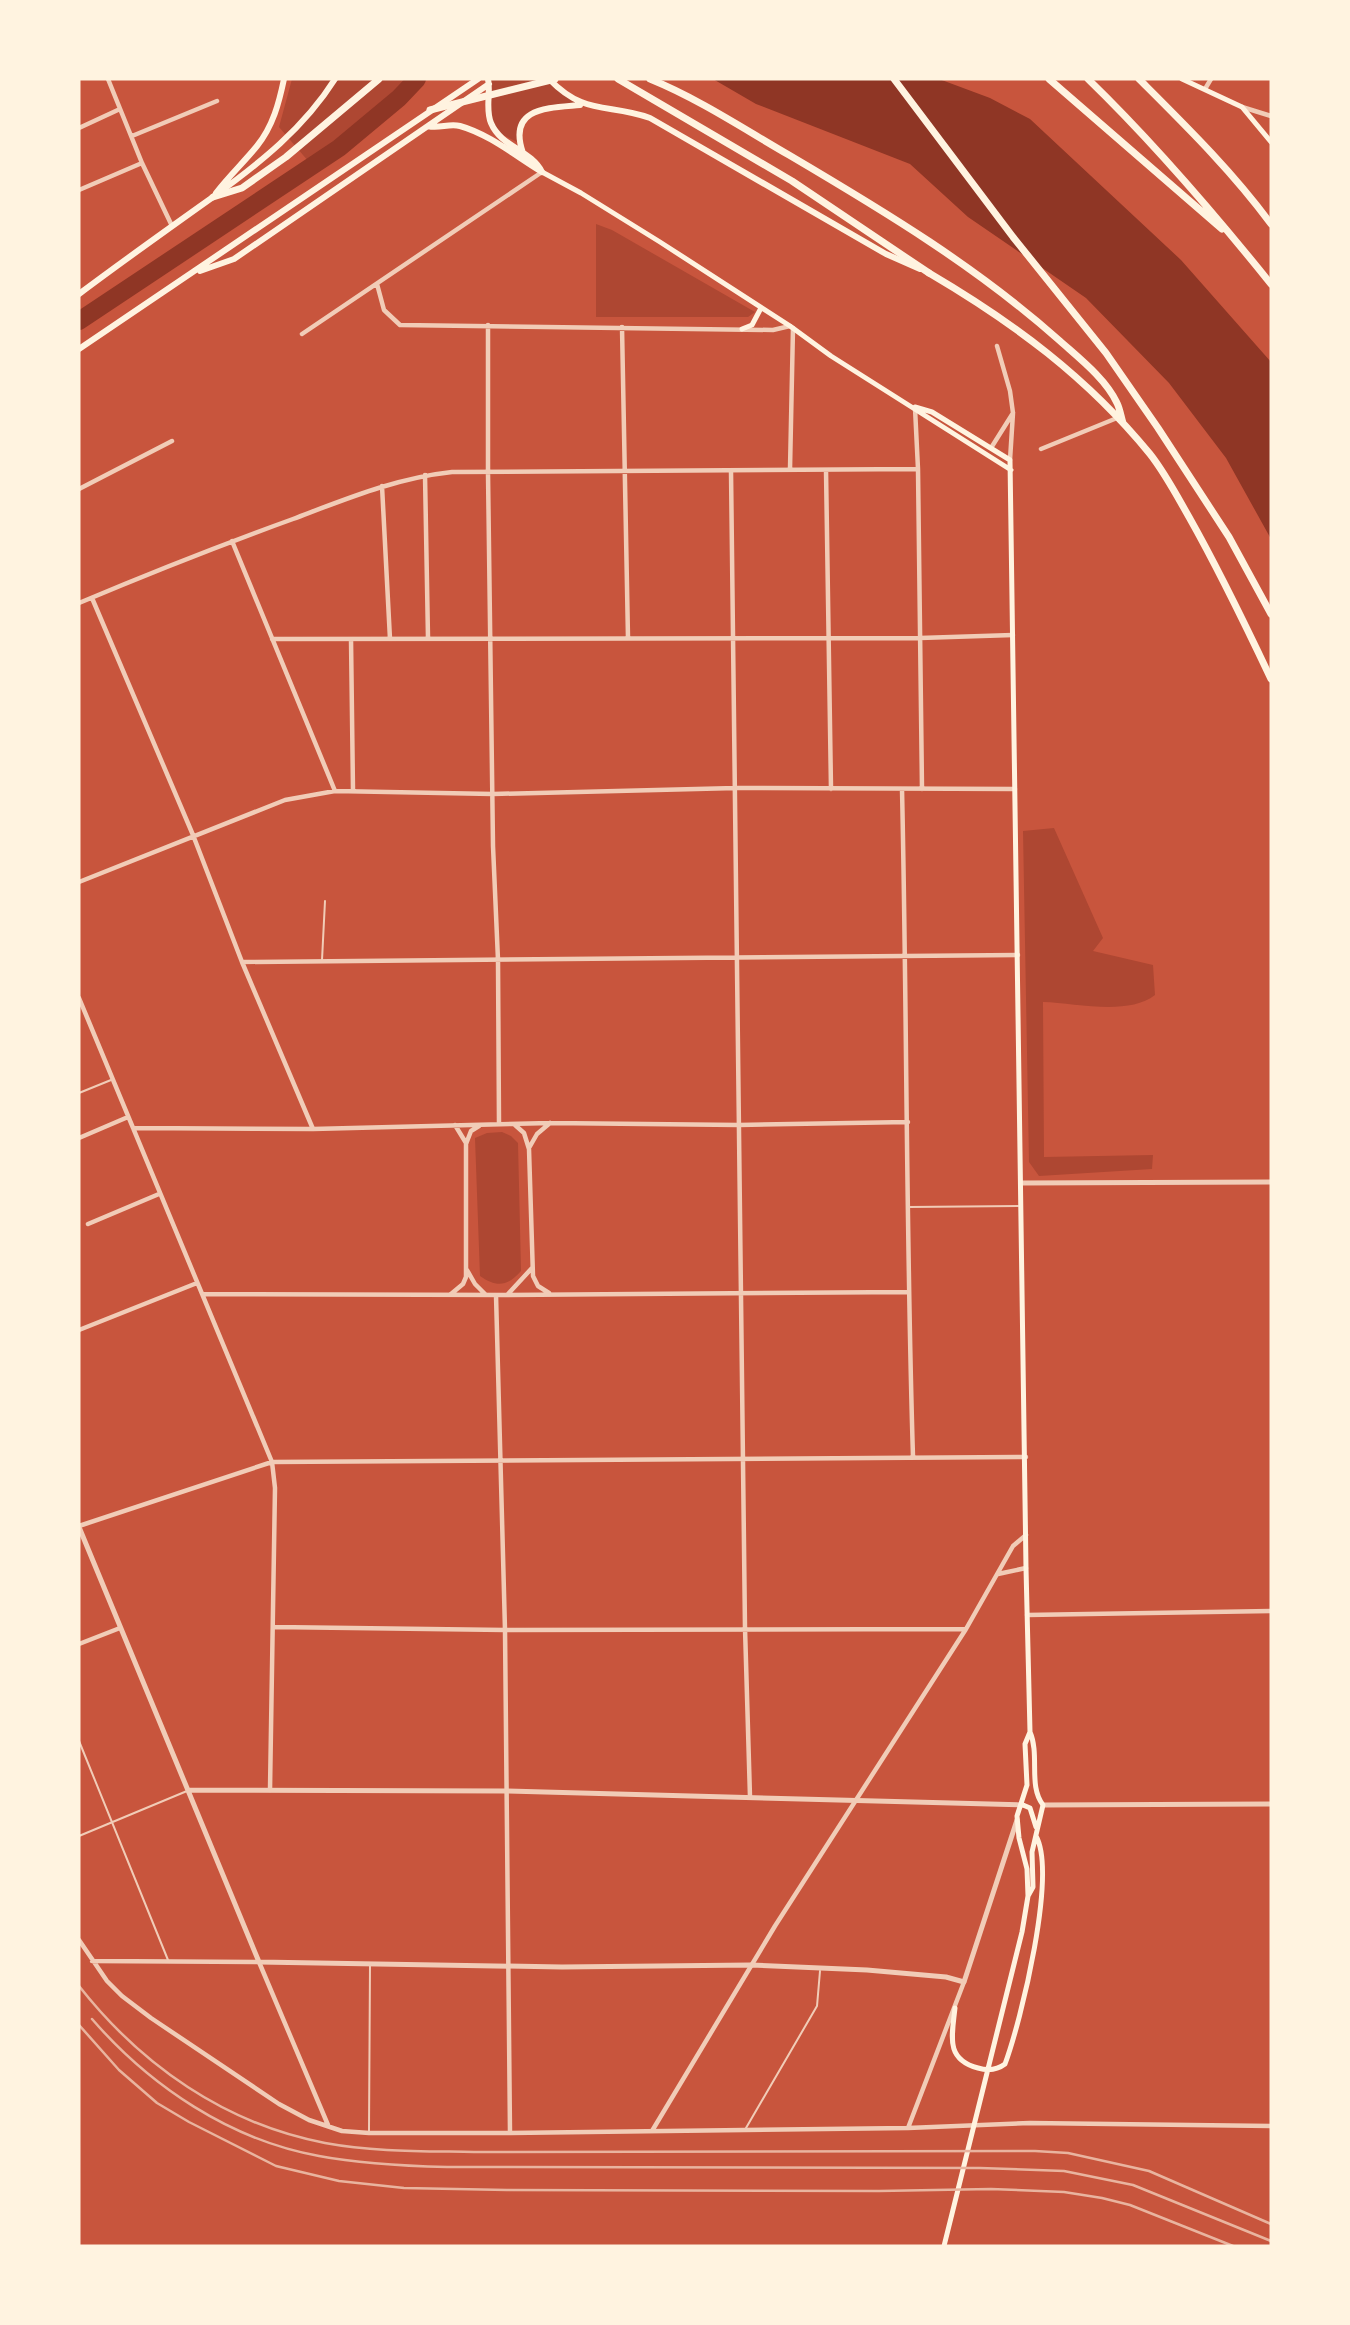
<svg xmlns="http://www.w3.org/2000/svg" width="1350" height="2325" font-family="Overpass,sans-serif">
  <style>
    .green { fill: #ae4732 }
    .water { fill: #8f3625 }
    .lines { fill: none; stroke-linecap: round; stroke-linejoin: round }
    .river { stroke: #8f3625; stroke-width: 18 }
    .service { stroke: #f1ccb7; stroke-width: 2 }
    .minor { stroke: #f1ccb7; stroke-width: 4.5 }
    .tertiary { stroke: #f1ccb7; stroke-width: 5 }
    .secondary { stroke: #fff3e0; stroke-width: 5 }
    .primary { stroke: #fff3e0; stroke-width: 6 }
    .trunk { stroke: #fff3e0; stroke-width: 7 }
    .motorway { stroke: #fff3e0; stroke-width: 7 }
    .rail { stroke: #e9b49f; stroke-width: 2.5 }
  </style>
  <rect width="100%" height="100%" fill="#c8553d"/>
  <path class="green" d="M292 79H411L364 123 309 162 279 127Z
    M488 79H549L582 104 527 115 519 143 495 131 490 121Z
    M596 224 612 230 755 312 748 317H596Z
    M1054 828 1103 938 1093 951 1153 965 1155 995C1128 1016 1076 1003 1043 1002L1044 1157 1153 1155 1152 1169 1039 1176 1029 1162 1023 831Z
    M502 1132 511 1136 518 1143 521 1271C508 1286 497 1288 480 1276L475 1138 487 1133Z"/>
  <path class="water" d="M713 79H939L990 98 1030 119 1181 260 1271 362V539L1226 458 1169 383 1086 298 968 217 910 164 756 104Z"/>
  <g class="lines">
    <path class="river" d="M79 321 339 148 399 98 417 79"/>
    <path class="service" d="M322 960 325 901
      M79 1093 111 1080
      M909 1207 1018 1206
      M79 1741 168 1960
      M79 1836 187 1791
      M746 2128 817 2006 820 1971
      M369 2131 370 1965"/>
    <path class="minor" d="M108 79 142 163 172 226
      M1205 89 1211 79
      M1242 107 1271 116
      M79 128 120 109
      M132 136 217 101
      M79 190 142 163
      M377 284 384 310 400 325 773 330 790 326
      M488 325V473L493 846 498 960 499 1124
      M622 327 628 638
      M302 334 542 172
      M997 346 1010 391 1013 413 1010 460
      M915 408 918 469 922 789
      M991 448 1013 413
      M1041 449 1117 418
      M790 469 793 328
      M826 470 831 789
      M731 471 745 1628 750 1797
      M425 475 428 638
      M382 486 390 639
      M79 489 172 441
      M232 541 335 791
      M92 598 193 835 242 962 313 1129
      M79 603C150 573 221 545 293 519 346 499 396 478 452 472L918 469
      M272 639 920 638 1013 635
      M351 639 353 791
      M902 789C907 1012 906 1235 913 1457
      M79 882 285 800 335 791 493 794 736 788 1015 789
      M242 962 1018 955
      M79 998 272 1462 275 1488 270 1790
      M455 1125 466 1143
      M515 1125 524 1133 529 1149 533 1276 538 1286 549 1293
      M133 1128 313 1129 550 1123 739 1125 908 1122
      M79 1138 128 1117
      M529 1148 537 1134 550 1123
      M88 1224 159 1194
      M467 1270 475 1284 485 1294
      M202 1294 508 1295 908 1292
      M451 1294 463 1284 466 1277V1144L471 1131 479 1126
      M508 1294 532 1268
      M496 1295 505 1630 510 2133
      M79 1330 197 1283
      M79 1526 272 1462 1026 1457
      M998 1574 1026 1568
      M1027 1615 1271 1611
      M274 1627 505 1630 966 1629
      M79 1644 120 1628
      M79 1940 107 1981 122 1996 151 2018 279 2104 309 2120 342 2131 369 2133H510L908 2128 1030 2123 1271 2126
      M92 1961 259 1962 328 2125
      M908 2128 964 1982
      M652 2131 775 1926 966 1629 1013 1546 1026 1535"/>
    <path class="tertiary" d="M1022 1183 1271 1182
      M79 1527 259 1962 562 1967 751 1965 867 1970 946 1977 964 1982 1017 1820
      M188 1790 506 1791 1023 1805
      M1043 1805 1271 1804"/>
    <path class="secondary" d="M1182 79 1242 107 1271 142
      M542 172 581 193 660 242 790 326 831 356 1011 470
      M742 329 752 325 761 308
      M915 407 932 412 1010 460 1026 1568 1030 1732
      M1023 1805 1030 1808 1036 1827
      M955 2008C952 2036 945 2059 978 2068 988 2071 997 2070 1005 2064 1021 2021 1057 1874 1036 1836
      M944 2246 1022 1932 1028 1896 1033 1887 1032 1852 1043 1805C1028 1786 1040 1755 1030 1732L1025 1744 1027 1785 1017 1816 1019 1838 1027 1869 1028 1896"/>
    <path class="primary" d="M488 79C491 93 485 109 491 123 501 147 531 150 542 172
      M549 79C585 116 607 103 650 118L886 254 920 269
      M428 126C439 129 449 123 460 126 489 134 517 157 542 172
      M523 153C507 107 548 108 580 105
      M216 193C229 176 244 162 257 146 273 126 279 103 284 79
      M200 271 234 259 489 84
      M79 294C123 261 168 229 213 197 260 163 304 128 335 79
      M79 349 478 79"/>
    <path class="trunk" d="M650 79C699 99 744 129 789 155 884 211 977 267 1060 341 1079 358 1106 379 1117 403 1120 409 1121 417 1123 423
      M430 110 555 79
      M929 273C1014 323 1087 377 1150 454 1165 473 1177 496 1189 517 1219 570 1245 624 1271 679"/>
    <path class="motorway" d="M618 79 792 181 929 273
      M894 79 1013 237 1106 353 1158 428 1229 537 1271 614
      M1049 79 1222 229
      M1088 79C1154 143 1213 212 1271 284
      M1139 79C1185 125 1232 171 1271 224
      M213 197 242 188 286 157 379 79"/>
    <path class="rail" d="M79 1986C141 2065 225 2124 325 2143 374 2152 424 2151 474 2152L1035 2151 1068 2153 1149 2171 1271 2224
      M92 2019C150 2086 230 2140 319 2156 361 2164 404 2166 447 2167L980 2168 1064 2171 1133 2185 1271 2241
      M79 2025 119 2070 157 2103 189 2122 276 2166 339 2181 404 2188 507 2190 879 2191 991 2189 1064 2192 1102 2198 1130 2205 1233 2246"/>
  </g>
  <rect width="1350" height="2325" fill="none" stroke="#fff3e0" stroke-width="161"/>
</svg>
